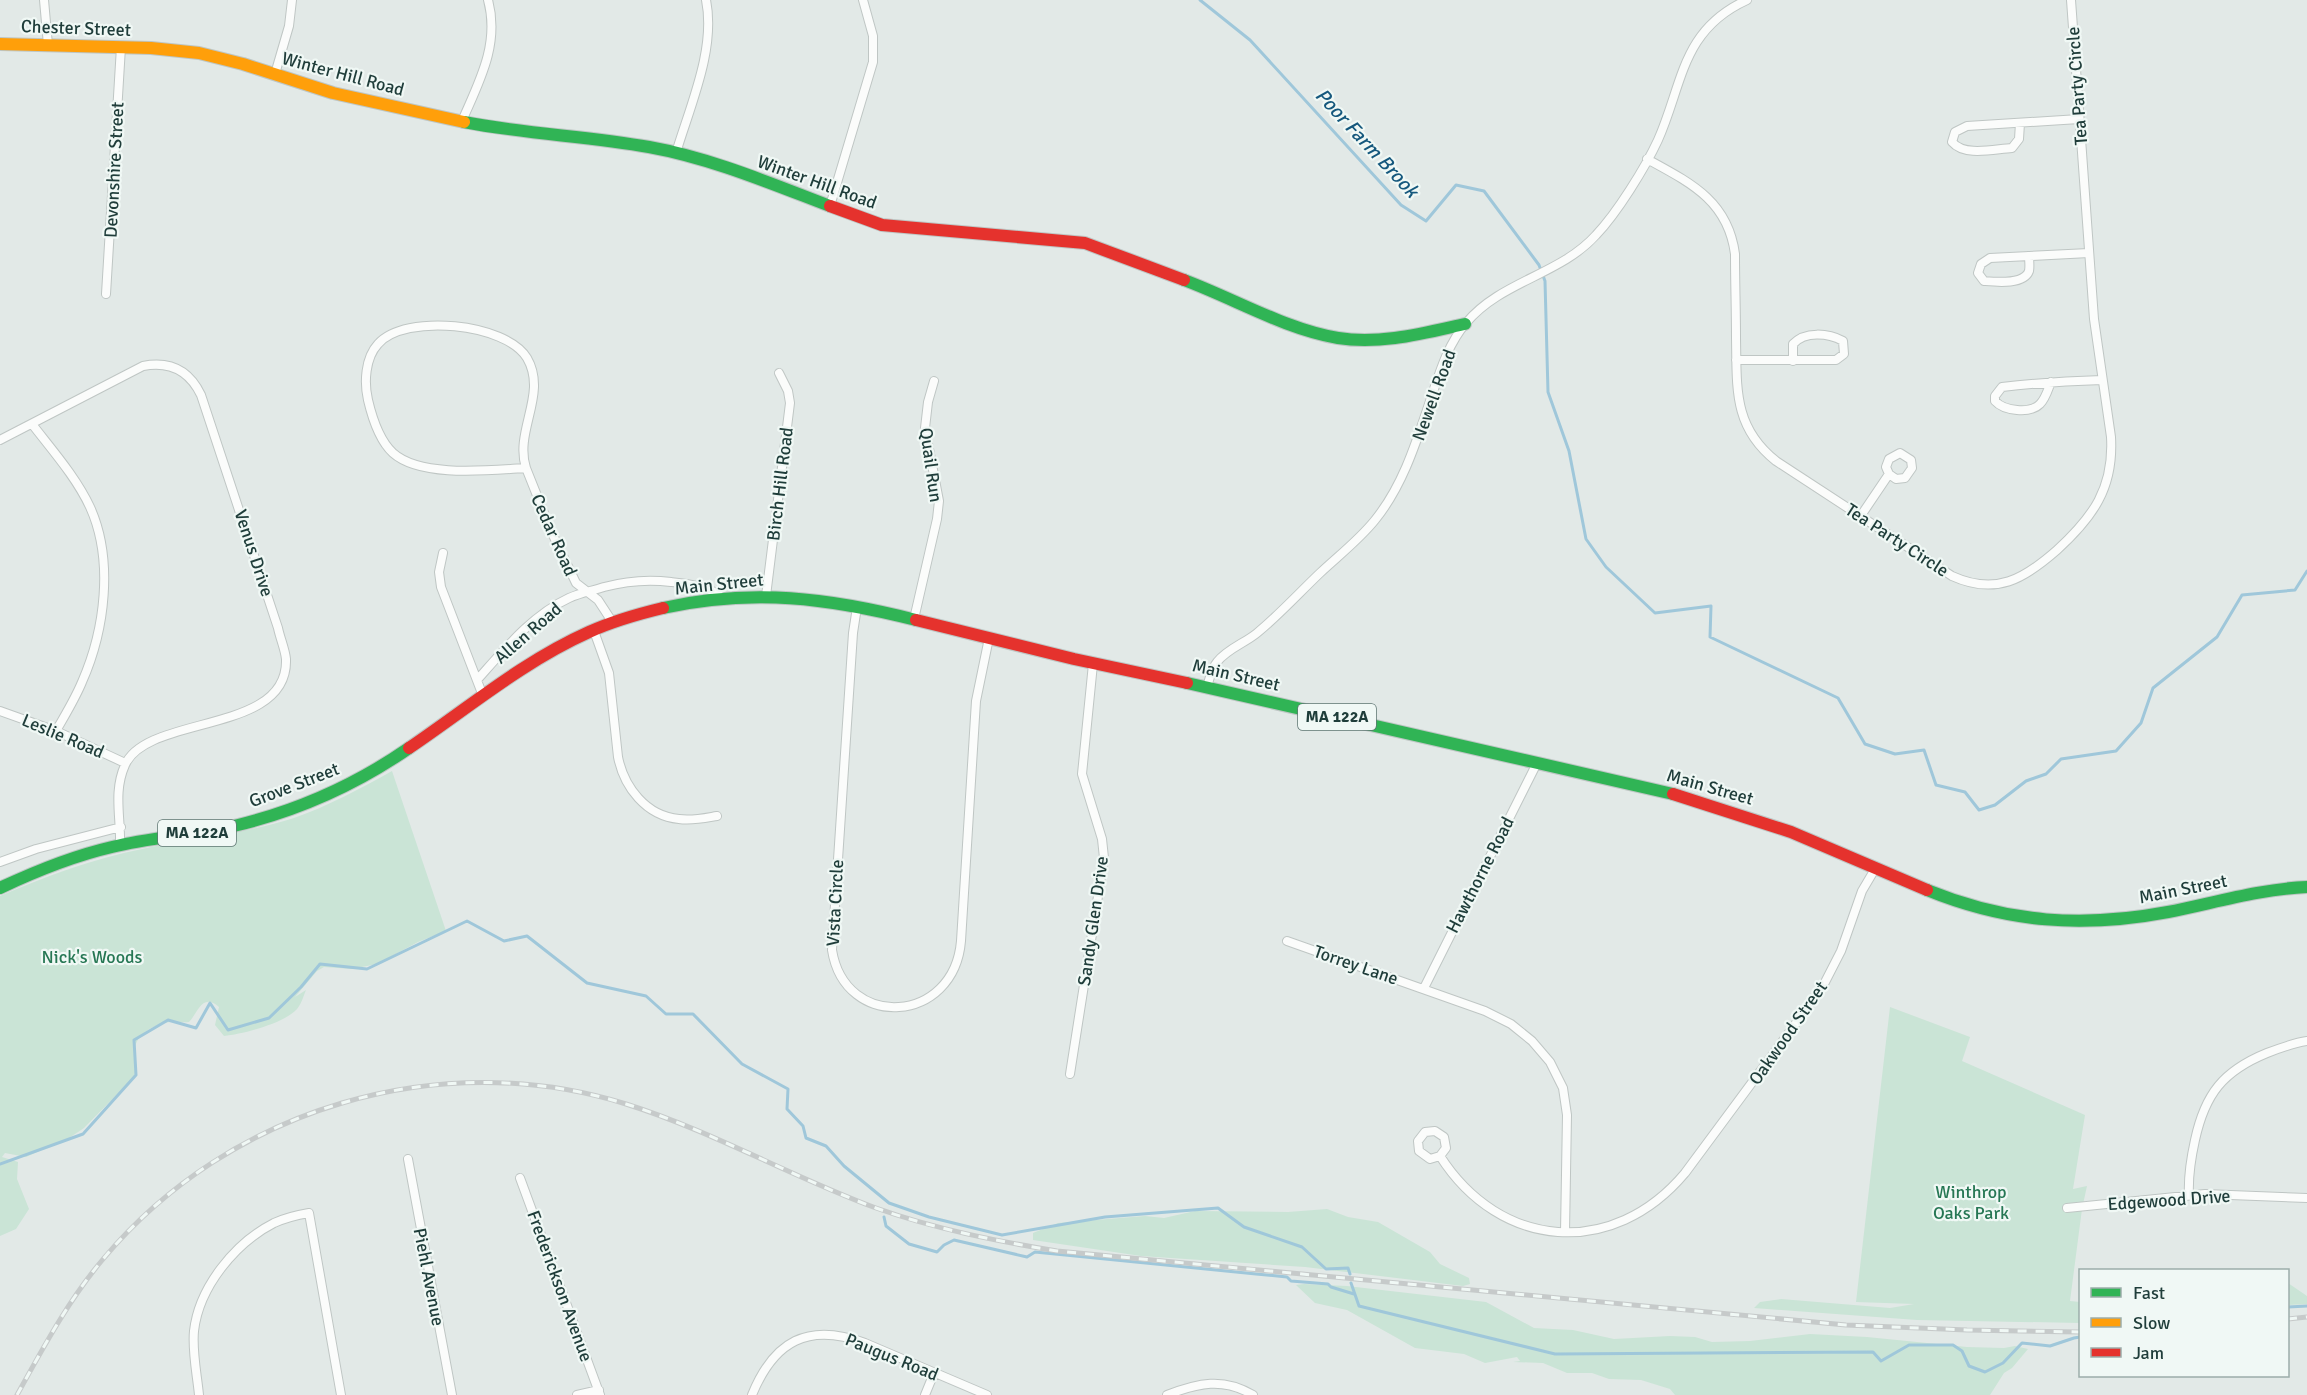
<svg xmlns="http://www.w3.org/2000/svg" width="2307" height="1395" font-family="Signika,sans-serif">
  <style>
    .green { fill: #cae4d6 }
    .lines { fill: none; stroke-linecap: round; stroke-linejoin: round }
    .stream { stroke: #9fc7da; stroke-width: 3 }
    .street-casing { stroke: #bfc6c4; stroke-width: 10 }
    .fast-casing { stroke: #bec6c4; stroke-width: 14 }
    .slow-casing { stroke: #bec6c4; stroke-width: 14 }
    .jam-casing { stroke: #bec6c4; stroke-width: 14 }
    .street { stroke: #fbfcfb; stroke-width: 8 }
    .fast { stroke: #30b455; stroke-width: 12 }
    .slow { stroke: #ff9f0a; stroke-width: 12 }
    .jam { stroke: #e5322d; stroke-width: 12 }
    .rail-casing { stroke: #c6caca; stroke-width: 5 }
    .rail { stroke: #f0f8f5; stroke-width: 3; stroke-dasharray: 9; stroke-linecap: butt }
    .labels { text-anchor: middle; dominant-baseline: central; stroke-width: 4.5; stroke-linejoin: round; paint-order: stroke }
    .shield { fill: #f0f8f5; stroke: #5e7572; stroke-width: 1.5 }
    .shield-label { font-size: 16px; font-weight: bold; fill: #1f3d3a }
    .street-label { font-size: 18px; fill: #1f3d3a; stroke: #f0f8f5 }
    .park-label { font-size: 18px; fill: #267754; stroke: #f0f8f5 }
    .water-label { font-size: 20px; font-style: italic; fill: #15587d; stroke: #f0f8f5 }
  </style>
  <rect width="100%" height="100%" fill="#e2e9e7"/>
  <path class="green" d="M392 771 446 931 418 942 377 964 352 969 324 967 317 971 295 997 306 990C303 997 301 1006 295 1011 281 1024 243 1034 224 1036L215 1025 219 1007C202 992 198 1013 189 1022 182 1023 176 1021 170 1022 155 1024 135 1034 135 1050 135 1062 139 1067 133 1078L84 1128 69 1138 26 1157 5 1153 2 1157 18 1162 17 1179 29 1209 16 1229 0 1236V896C46 876 93 859 142 849 193 838 244 834 294 818 328 806 360 789 392 771Z
    M1890 1007 1970 1037 1962 1061 2085 1115 2073 1189 2087 1186 2082 1209 2070 1301 2080 1302V1323L1917 1320 1754 1308 1760 1302 1781 1299 1890 1308 1914 1304 1856 1302Z
    M1327 1209 1348 1217 1378 1222 1430 1252 1440 1264 1469 1278 1470 1284 1463 1286 1305 1267 1141 1256 1033 1240V1233L1058 1223 1145 1216 1164 1218 1195 1211 1288 1212Z
    M2288 1283 2307 1296V1304L2288 1305Z
    M1304 1284 1347 1286 1486 1302 1534 1328 1573 1330 1614 1339 1670 1336 1695 1337 1712 1342 1750 1341 1810 1334 1867 1337 1967 1347 2004 1348 2015 1346 2028 1349 2012 1368 2004 1373 1990 1395H1675L1670 1389 1641 1380 1609 1379 1592 1373H1567L1543 1363 1513 1362 1520 1361 1517 1357 1485 1363 1464 1354 1415 1348 1347 1310 1315 1303 1296 1285Z"/>
  <g class="lines">
    <path class="stream" d="M1200 0 1250 40 1401 205 1426 221 1456 185 1484 191 1539 265 1545 281 1548 392 1569 451 1586 539 1606 567 1655 613 1711 606 1710 637 1838 698 1865 744 1895 754 1924 750 1936 785 1965 792 1979 810 1995 805 2026 781 2046 774 2061 759 2116 751 2141 723 2153 688 2217 637 2242 595 2295 590 2307 571
      M0 1164 83 1134 136 1075 134 1040 168 1020 196 1028 210 1003 228 1030 269 1018 301 987 320 964 367 969 467 921 504 941 527 936 587 983 646 996 666 1014H693L742 1064 788 1089 787 1109 803 1126 806 1138 826 1146 844 1166 889 1203 929 1217 1002 1235 1105 1217 1218 1208 1244 1227 1302 1247 1326 1269 1348 1268 1350 1274
      M884 1217 886 1226 909 1244 937 1252 944 1245 954 1240 1027 1257 1035 1252 1256 1274 1287 1277 1291 1281 1328 1284 1331 1287 1354 1294
      M1351 1283 1359 1306 1555 1354 1873 1352 1881 1361 1909 1345H1953L1962 1351 1969 1366 1985 1372 2003 1363 2022 1343 2050 1346 2074 1338 2080 1337
      M2288 1307 2307 1306"/>
    <defs>
      <path id="street" d="M44 0 48 45
        M275 74 289 26 292 0
        M462 121C479 82 500 44 488 0
        M2020 123 2019 139 2012 148C1994 149 1965 157 1952 142L1955 132 1967 126 2079 119
        M676 153C690 106 716 49 706 0
        M1647 159C1691 183 1728 201 1735 254 1735 282 1736 310 1736 338 1737 388 1733 427 1776 461L1952 576C1996 596 2024 579 2057 550 2093 517 2114 488 2111 437L2094 319 2071 0
        M830 206 873 62V36L863 0
        M2029 256C2029 261 2030 266 2029 271 2024 285 1996 282 1984 281L1978 273 1981 264 1990 258 2089 253
        M106 294 121 47
        M1736 360H1836L1844 354 1843 341C1828 333 1805 331 1793 344V361
        M2051 382C2048 389 2046 398 2040 404 2030 414 2004 411 1995 401V396L2002 387C2036 383 2069 381 2102 380
        M32 424C52 450 76 477 90 507 114 560 105 630 82 682 75 699 65 715 56 731
        M0 440 143 366C169 361 189 370 201 395L278 628C280 638 285 649 286 659 289 735 147 714 125 765 113 792 121 817 120 845
        M526 468C514 431 548 394 527 358 506 323 405 313 378 344 365 358 364 383 368 400 372 417 380 441 393 453 421 478 490 470 526 468L552 533 576 583 598 600 613 623
        M1860 517 1889 474 1886 467 1889 459 1900 453 1911 460 1912 468 1905 478 1896 479 1889 474
        M443 553 439 572 441 587 483 696
        M766 596 790 403 788 391 779 373
        M857 607 853 633 832 950C845 1031 954 1024 961 941L976 701 989 638
        M914 619 937 519 939 501 925 428 928 402 934 381
        M594 631 609 673 618 757C624 787 646 816 679 819 692 821 705 818 717 816
        M477 680C503 651 532 615 569 598 580 593 592 591 604 587 626 581 648 579 671 582 689 584 709 586 723 598
        M1207 687C1210 678 1211 669 1217 662 1227 649 1245 643 1257 633 1279 615 1299 593 1320 573 1338 556 1359 540 1375 520 1405 483 1418 436 1433 392 1441 368 1449 343 1466 323 1501 281 1560 275 1596 235 1617 213 1645 168 1658 140 1683 84 1681 30 1747 0
        M0 711 56 731 125 763
        M0 862 36 849 121 827
        M1287 941 1485 1011 1511 1024 1532 1041 1550 1062 1563 1088 1567 1115 1565 1232
        M1424 988 1537 763
        M1070 1074 1104 858 1102 839 1082 774 1093 664
        M1440 1156 1430 1159 1419 1151 1418 1141 1425 1132 1435 1131 1444 1137 1446 1148 1440 1156C1500 1250 1613 1259 1685 1173L1822 988 1841 951 1862 891 1875 869
        M408 1159 452 1395
        M520 1178 600 1395
        M2189 1195C2188 1176 2191 1158 2195 1140 2205 1094 2223 1071 2267 1053 2280 1048 2293 1043 2307 1041
        M2067 1208 2205 1194 2307 1198
        M199 1395C197 1374 192 1352 194 1331 199 1287 235 1243 274 1223 285 1218 297 1215 309 1213L341 1395
        M577 1395 599 1390
        M752 1395C774 1341 808 1322 865 1343L987 1395
        M925 1395 934 1373
        M1167 1395C1198 1383 1223 1377 1253 1395"/>
      <path id="fast" d="M464 122C525 134 587 136 649 147 711 158 772 184 830 206
        M1184 280C1235 299 1285 329 1338 338 1380 345 1424 333 1465 324
        M663 608C752 588 829 598 916 620
        M1187 683 1673 794
        M0 888C36 871 73 856 112 847 153 837 196 835 238 825 299 810 357 784 409 748
        M1927 890C2008 923 2083 928 2168 912 2214 903 2260 889 2307 887"/>
      <path id="slow" d="M0 44 151 48 199 53 243 64 333 93 464 122"/>
      <path id="jam" d="M830 206 882 225 1085 243 1184 280
        M916 620 1074 659 1187 683
        M409 748C468 708 524 661 589 632 613 621 638 614 663 608
        M1673 794 1791 832 1927 890"/>
    </defs>
    <use href="#street" class="street-casing"/>
    <use href="#fast" class="fast-casing"/>
    <use href="#slow" class="slow-casing"/>
    <use href="#jam" class="jam-casing"/>
    <use href="#street" class="street"/>
    <use href="#fast" class="fast"/>
    <use href="#slow" class="slow"/>
    <use href="#jam" class="jam"/>
    <defs>
      <path id="rail" d="M2288 1319 2307 1317
        M17 1395C43 1348 69 1299 104 1258 230 1108 439 1046 626 1104 712 1131 792 1177 876 1208 935 1229 996 1241 1057 1251L1846 1325 1967 1330 2080 1332"/>
    </defs>
    <use href="#rail" class="rail-casing"/>
    <use href="#rail" class="rail"/>
  </g>
  <g class="labels">
    <g class="shield">
      <rect x="1298" y="704" width="78" height="26" rx="4.5"/>
      <rect x="158" y="820" width="78" height="26" rx="4.5"/>
    </g>
    <g class="shield-label">
      <text x="1337" y="717">MA 122A</text>
      <text x="197" y="833">MA 122A</text>
    </g>
    <g class="street-label">
      <text transform="translate(76 28) rotate(2)">Chester Street</text>
      <text transform="translate(343 74) rotate(15)">Winter Hill Road</text>
      <text transform="translate(2077 86) rotate(-94)">Tea Party Circle</text>
      <text transform="translate(114 170) rotate(-87)">Devonshire Street</text>
      <text transform="translate(817 182) rotate(20)">Winter Hill Road</text>
      <text transform="translate(1434 395) rotate(-70)">Newell Road</text>
      <text transform="translate(931 465) rotate(82)">Quail Run</text>
      <text transform="translate(780 484) rotate(-83)">Birch Hill Road</text>
      <text transform="translate(554 535) rotate(66)">Cedar Road</text>
      <text transform="translate(1897 540) rotate(33)">Tea Party Circle</text>
      <text transform="translate(254 553) rotate(72)">Venus Drive</text>
      <text transform="translate(719 584) rotate(-6)">Main Street</text>
      <text transform="translate(528 633) rotate(-41)">Allen Road</text>
      <text transform="translate(1236 675) rotate(13)">Main Street</text>
      <text transform="translate(63 736) rotate(23)">Leslie Road</text>
      <text transform="translate(294 785) rotate(-21)">Grove Street</text>
      <text transform="translate(1710 787) rotate(16)">Main Street</text>
      <text transform="translate(1480 875) rotate(-63)">Hawthorne Road</text>
      <text transform="translate(2183 889) rotate(-11)">Main Street</text>
      <text transform="translate(835 903) rotate(-87)">Vista Circle</text>
      <text transform="translate(1093 921) rotate(-82)">Sandy Glen Drive</text>
      <text transform="translate(1356 965) rotate(19)">Torrey Lane</text>
      <text transform="translate(1788 1033) rotate(-55)">Oakwood Street</text>
      <text transform="translate(2169 1200) rotate(-4)">Edgewood Drive</text>
      <text transform="translate(429 1277) rotate(79)">Piehl Avenue</text>
      <text transform="translate(560 1286) rotate(70)">Frederickson Avenue</text>
      <text transform="translate(892 1357) rotate(22)">Paugus Road</text>
    </g>
    <g class="park-label">
      <text x="92" y="957">Nick's Woods</text>
      <text x="1971" y="1192">Winthrop<tspan x="1971" dy="21">Oaks Park</tspan></text>
    </g>
    <g class="water-label">
      <text transform="translate(1367 143) rotate(47)">Poor Farm Brook</text>
    </g>
  </g>
  <rect x="2079" y="1269" width="210" height="108" fill="#f0f8f5" stroke="#9cadaa" stroke-width="1.5"/>
  <rect x="2091" y="1288" width="30" height="9" fill="#30b455" stroke="#9cadaa" stroke-width="1.5"/>
  <text x="2133" y="1299" font-size="18" fill="#1f3d3a">Fast</text>
  <rect x="2091" y="1318" width="30" height="9" fill="#ff9f0a" stroke="#9cadaa" stroke-width="1.5"/>
  <text x="2133" y="1329" font-size="18" fill="#1f3d3a">Slow</text>
  <rect x="2091" y="1348" width="30" height="9" fill="#e5322d" stroke="#9cadaa" stroke-width="1.5"/>
  <text x="2133" y="1359" font-size="18" fill="#1f3d3a">Jam</text>
</svg>
